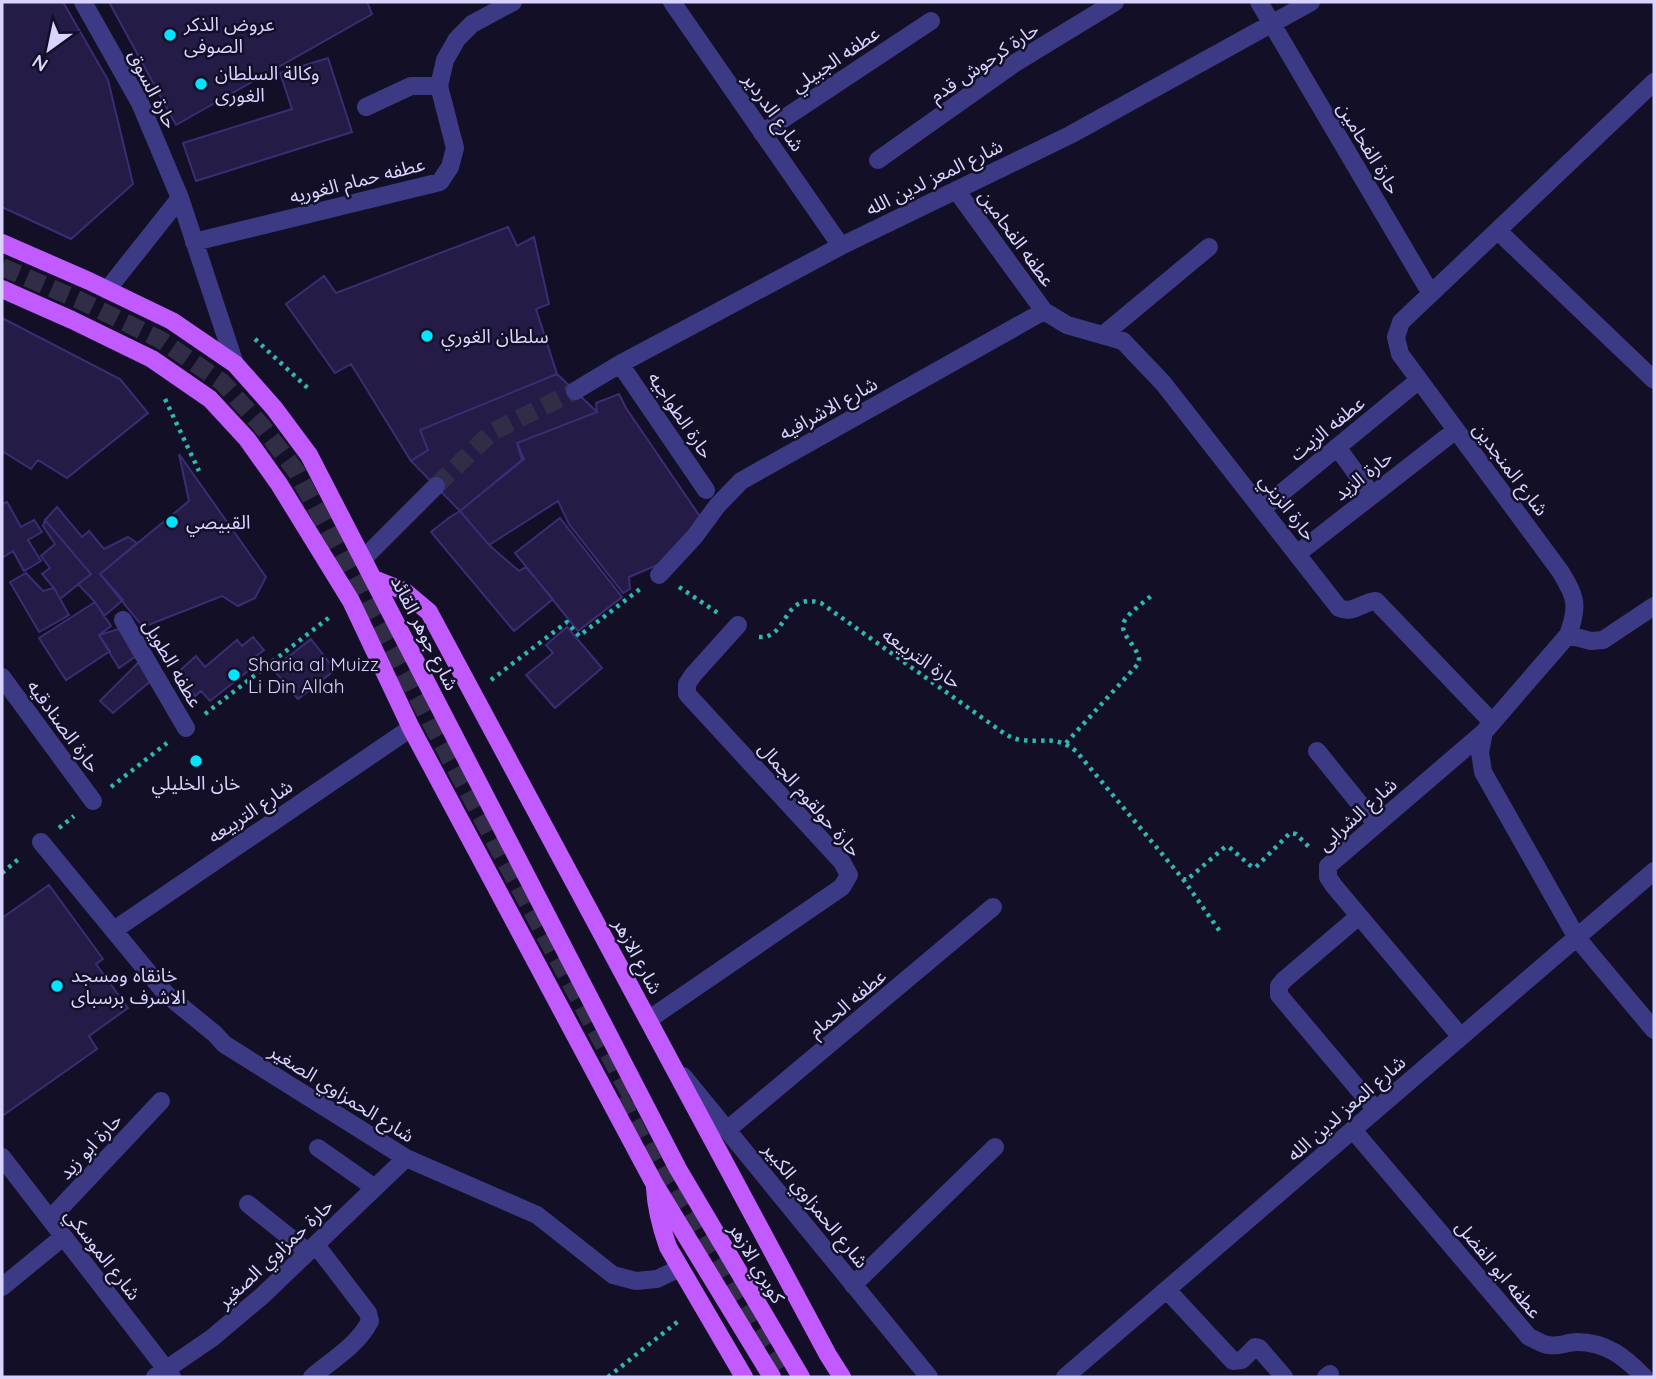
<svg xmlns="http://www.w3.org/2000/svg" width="1656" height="1379" font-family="Quicksand,'Noto Sans Arabic',sans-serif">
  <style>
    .building { fill: #241b47; stroke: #3b2d73; stroke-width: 2 }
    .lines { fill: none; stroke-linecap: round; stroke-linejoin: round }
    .minor-tunnel { stroke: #312d47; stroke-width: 18; stroke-dasharray: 18 9; stroke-linecap: butt }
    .major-tunnel { stroke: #312d47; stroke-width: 18; stroke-dasharray: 18 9; stroke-linecap: butt }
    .path { stroke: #2fb8b0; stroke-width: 4.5; stroke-dasharray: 3.5 5; stroke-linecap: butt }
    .minor { stroke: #3d3a85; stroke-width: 18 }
    .major { stroke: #c25bff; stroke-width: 18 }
    .poi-dot { fill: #00e5ff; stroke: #130f26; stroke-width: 2.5 }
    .labels { text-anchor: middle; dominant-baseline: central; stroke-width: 5; stroke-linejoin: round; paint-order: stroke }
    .poi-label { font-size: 19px; fill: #d9d4ff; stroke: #130f26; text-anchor: start }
    .street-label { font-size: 19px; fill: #d9d4ff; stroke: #130f26 }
  </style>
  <rect width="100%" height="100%" fill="#130f26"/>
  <path class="building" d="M2 2H63L108 80 133 184 71 239 2 207Z
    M109 2H367L372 14 176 125Z
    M328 58 352 132 196 181 183 143 292 109 280 73Z
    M508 227 517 246 534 237 549 304 536 309 557 374 420 430 428 450 411 461 351 364 335 373 286 304 324 276 336 293Z
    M2 318 120 379 148 413 67 478 38 460 31 469 2 451Z
    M557 374 597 412 517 443 522 460 460 511 411 461 428 450 420 430Z
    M619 394 626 408 701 518 667 561 629 577 630 589 623 593 569 524 558 501 489 545 460 511 524 459 517 443 597 412 596 403Z
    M179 454 266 577 255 598 238 606 222 596 143 627 100 574 189 501Z
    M7 502 21 527 34 520 42 532 28 540 41 561 24 571 13 551 2 558V504Z
    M57 507 82 537 89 531 104 549 128 537 137 543 100 574 123 600 104 616 95 602 78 584 91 574 45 520Z
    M460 511 489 545 519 571 526 567 553 599 514 631 431 532 450 517Z
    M560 518 622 597 578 631 515 553Z
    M45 520 91 574 60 599 54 588 42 574 50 568 41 556 55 544 43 526Z
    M26 573 43 591 54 588 69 615 39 632 10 582Z
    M95 602 111 626 99 635 110 651 66 680 39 638Z
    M567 627 602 668 555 708 526 675 553 653 546 645Z
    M122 628 139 654 119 668 99 635Z
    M253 637 264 650 255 657 257 664 210 701 201 691 195 696 176 674 196 656 205 667 237 640 242 646Z
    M311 639 335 670 298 699 273 669Z
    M142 659 153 679 113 713 100 701Z
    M49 885 103 959 96 964 128 1008 89 1036 97 1049 2 1116V918Z"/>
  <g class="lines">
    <path class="minor-tunnel" d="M436 486 492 432 575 391"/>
    <path class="major-tunnel" d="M2 267 79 300 161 340 222 382 261 425 296 471 637 1107
      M620 1098 660 1174 783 1377"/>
    <path class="path" d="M255 339 311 391
      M165 399 199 471
      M679 587 718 613
      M759 637C789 639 782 591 821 603L1005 734C1010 737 1015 739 1021 740 1045 743 1055 735 1076 751L1183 879 1187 880 1189 878 1225 847H1229L1252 867H1256L1290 833 1296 834 1311 849
      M491 680 567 622 579 636 640 589
      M205 714 331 616
      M1066 743 1139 663C1141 647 1116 634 1125 620 1131 611 1143 603 1151 596
      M111 787 167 743
      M59 828 74 816
      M2 873 21 857
      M1183 879 1221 933
      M608 1377 681 1319"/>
    <path class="minor" d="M83 2 140 103 180 198 235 364
      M672 2 841 246
      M1259 2 1431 294
      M1654 82 1401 322 1396 337 1400 354 1560 571C1576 597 1579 605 1568 635L1484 732 1480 752 1483 772 1577 938 1654 1030
      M366 107 411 86H439
      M762 133 931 21
      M878 160 1015 63 1115 2
      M956 190 1044 311 1067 325 1123 341 1163 383 1339 608C1354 614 1362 602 1376 601L1492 722
      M1498 231 1654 380
      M194 242 440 182 450 167 455 148 439 86 445 60 457 39 472 24 513 2
      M107 290 180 198
      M1103 335 1209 247
      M620 364 706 490
      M575 391 620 364 841 246 1070 135 1311 2
      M1337 447 1372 495
      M1262 509 1419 380
      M1297 554 1456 430
      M363 559 436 486
      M659 575 695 536 717 506 741 481 1044 311
      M123 620 186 728
      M1568 635 1591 641 1603 640 1654 606
      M2 677 93 801
      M1317 751 1376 824
      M41 842 166 994 215 1034 224 1044 406 1158 537 1215 613 1275 636 1281 657 1279 680 1268
      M1359 916 1284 980 1279 986V995L1376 1110
      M114 930 411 728
      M648 1020 842 887 849 875 842 862 687 694V684L693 675 738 625
      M1461 1037 1334 886 1328 877V866L1484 732
      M683 1076 929 1377
      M727 1130 993 907
      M1353 1130 1529 1337C1535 1339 1543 1345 1549 1345 1558 1347 1568 1342 1577 1342 1606 1342 1625 1357 1644 1377
      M318 1148 375 1188
      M2 1157 172 1377
      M248 1204 308 1252
      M50 1219 161 1101
      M853 1285 995 1147
      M2 1287 63 1237
      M1167 1290 1233 1361 1242 1360 1255 1347 1259 1348 1284 1377
      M155 1377 212 1338 262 1296 406 1158
      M312 1377C332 1360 358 1345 370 1321L368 1313 316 1245
      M1065 1377 1654 871
      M1326 1377 1330 1374"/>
    <path class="major" d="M2 243 89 281 172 321 235 364 274 408 309 455 678 1169 801 1377
      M2 289 72 320 152 359 210 399 247 439 279 484 351 601 411 728 655 1185 772 1377
      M374 579 404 591 429 612 828 1355 842 1377
      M655 1188C656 1209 661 1227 668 1247L744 1377"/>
  </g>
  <g class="poi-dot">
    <circle cx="170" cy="35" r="7"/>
    <circle cx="201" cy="84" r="7"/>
    <circle cx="427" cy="336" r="7"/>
    <circle cx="172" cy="522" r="7"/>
    <circle cx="234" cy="675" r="7"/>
    <circle cx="196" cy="761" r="7"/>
    <circle cx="57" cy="986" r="7"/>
  </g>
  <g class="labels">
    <g class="poi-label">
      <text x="184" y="24">عروض الذكر<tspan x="184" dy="22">الصوفى</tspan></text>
      <text x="215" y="73">وكالة السلطان<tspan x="215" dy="22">الغورى</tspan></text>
      <text x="441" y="336">سلطان الغوري</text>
      <text x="186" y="522">القبيصي</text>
      <text x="248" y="664">Sharia al Muizz<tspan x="248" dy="22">Li Din Allah</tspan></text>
      <text x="196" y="783" text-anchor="middle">خان الخليلي</text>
      <text x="71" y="975">خانقاه ومسجد<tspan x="71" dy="22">الاشرف برسباى</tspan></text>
    </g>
    <g class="street-label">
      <text transform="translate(835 59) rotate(-34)">عطفه الجبيلي</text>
      <text transform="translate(984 62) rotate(-34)">حارة كرحوش قدم</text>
      <text transform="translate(153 89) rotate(63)">حارة السوق</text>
      <text transform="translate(774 112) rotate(55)">شارع الدردير</text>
      <text transform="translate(1369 148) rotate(59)">حارة الفحامين</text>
      <text transform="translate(934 177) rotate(-26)">شارع المعز لدين الله</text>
      <text transform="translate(357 180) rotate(-14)">عطفه حمام الغوريه</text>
      <text transform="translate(1017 238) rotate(54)">عطفه الفحامين</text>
      <text transform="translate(828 408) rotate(-29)">شارع الاشرافيه</text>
      <text transform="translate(681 415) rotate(56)">حارة الطواجيه</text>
      <text transform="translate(1327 428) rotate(-39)">عطفه الزيت</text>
      <text transform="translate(1511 469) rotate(53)">شارع المنجدين</text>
      <text transform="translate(1363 475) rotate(-38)">حارة الزيد</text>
      <text transform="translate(1288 507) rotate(52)">حارة الزيني</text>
      <text transform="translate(425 633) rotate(63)">شارع جوهر القائد</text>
      <text transform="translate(922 658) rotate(35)">حارة التربيعه</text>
      <text transform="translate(173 663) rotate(60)">عطفه الطويل</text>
      <text transform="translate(64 726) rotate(54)">حارة الصنادقيه</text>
      <text transform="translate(810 799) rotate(49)">حارة حولقوم الجمال</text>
      <text transform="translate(250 811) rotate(-34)">شارع التربيعه</text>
      <text transform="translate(1357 814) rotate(-42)">شارع الشرابى</text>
      <text transform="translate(638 956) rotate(62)">شارع الازهر</text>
      <text transform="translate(847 1003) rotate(-40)">عطفه الحمام</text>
      <text transform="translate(342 1093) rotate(32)">شارع الحمزاوي الصغير</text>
      <text transform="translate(1346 1108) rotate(-41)">شارع المعز لدين الله</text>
      <text transform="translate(90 1146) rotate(-47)">حارة ابو زيد</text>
      <text transform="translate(816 1205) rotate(51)">شارع الحمزاوي الكبير</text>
      <text transform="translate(275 1253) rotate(-43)">حارة حمزاوي الصغير</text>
      <text transform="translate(103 1254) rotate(52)">شارع الموسكي</text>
      <text transform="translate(757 1263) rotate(59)">كوبري الازهر</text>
      <text transform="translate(1499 1269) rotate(50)">عطفه ابو الفضل</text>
    </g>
  </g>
  <rect width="1656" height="1379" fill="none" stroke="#d9d4ff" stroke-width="7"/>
  <g transform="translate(49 49) rotate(213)" stroke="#130f26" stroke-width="5" paint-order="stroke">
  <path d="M0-5L12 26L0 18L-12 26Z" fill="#d9d4ff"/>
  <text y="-10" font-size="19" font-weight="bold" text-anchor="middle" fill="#d9d4ff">N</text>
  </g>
</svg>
